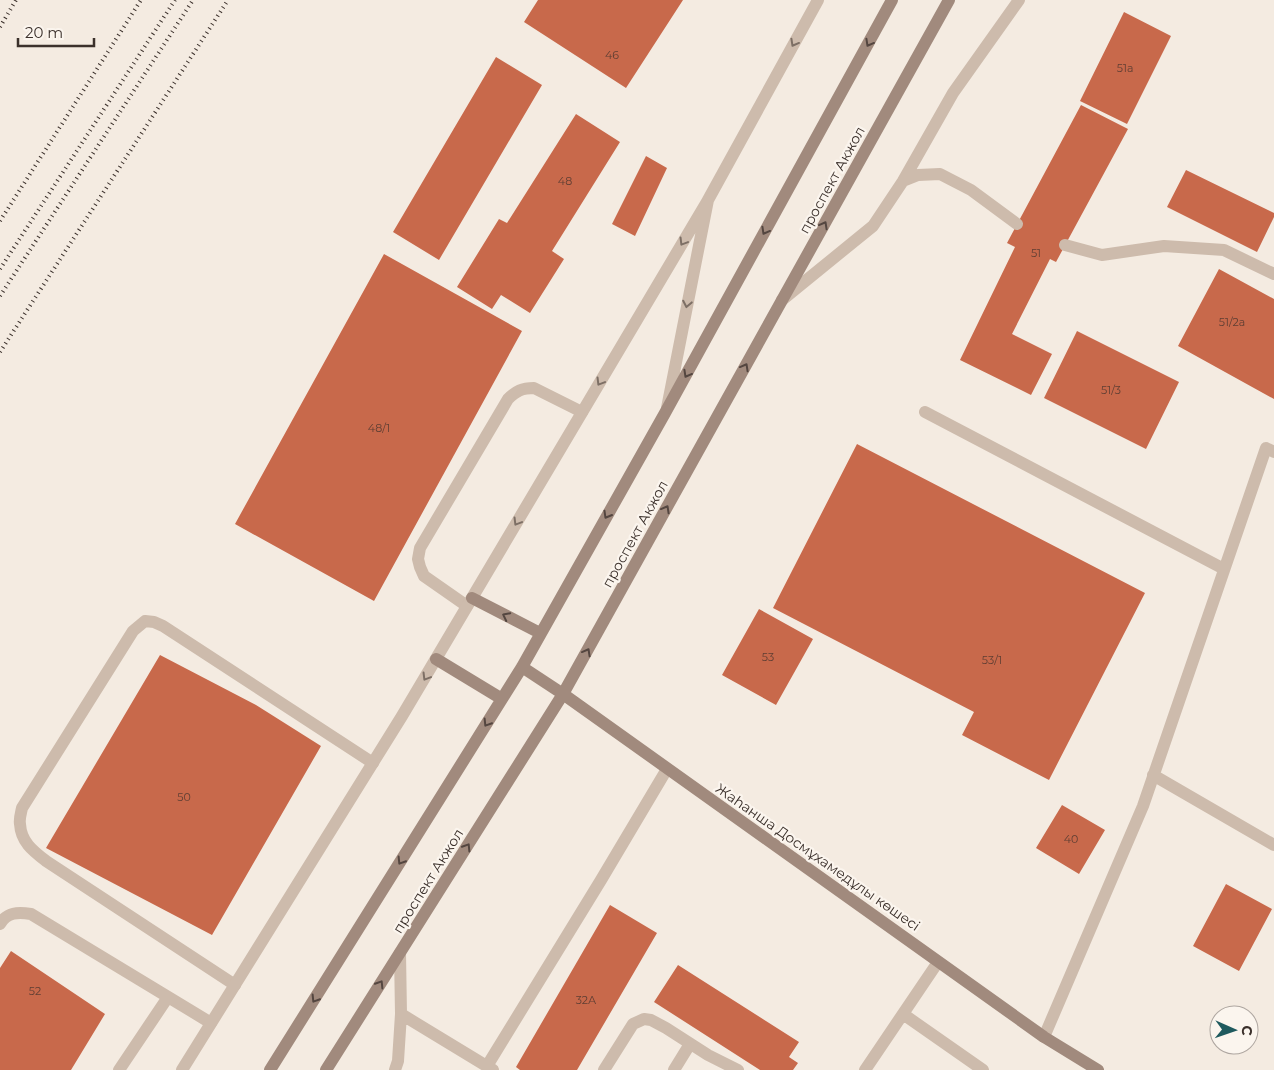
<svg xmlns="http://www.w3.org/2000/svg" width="1274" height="1070" font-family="Montserrat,sans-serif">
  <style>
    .building { fill: #c8694b }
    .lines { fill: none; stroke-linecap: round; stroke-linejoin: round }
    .lane { stroke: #cdbbac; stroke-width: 12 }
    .street { stroke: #cdbbac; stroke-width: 12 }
    .secondary { stroke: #a18a7d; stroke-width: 12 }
    .rail { stroke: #3b302b; stroke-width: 4; stroke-dasharray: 1 4; stroke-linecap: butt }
    .oneway { stroke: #7d6f65 }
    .oneway2 { stroke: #544640 }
    .labels { text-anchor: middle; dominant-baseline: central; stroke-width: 4.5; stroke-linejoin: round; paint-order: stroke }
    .number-label { font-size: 11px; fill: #5e3e33 }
    .street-label { font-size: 14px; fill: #3b302b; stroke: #fbf5ee }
  </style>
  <rect width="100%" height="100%" fill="#f4ebe1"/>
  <path class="building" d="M538 0H683L626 88 524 22Z
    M1124 12 1171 36 1127 124 1080 101Z
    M496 57 542 85 439 260 393 232Z
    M1081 105 1128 129 1056 262 1050 259 1012 334 1052 354 1031 395 960 360 1015 247 1007 243Z
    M576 114 620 142 552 251 564 259 530 313 501 295 492 309 457 287 499 219 507 223Z
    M646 156 667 168 635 236 612 224Z
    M1186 170 1274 213V217L1257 252 1167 207Z
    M384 254 522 331 374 601 235 524Z
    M1219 269 1274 299V399L1178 346Z
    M1077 331 1179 382 1146 449 1044 398Z
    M857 444 1145 593 1049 780 962 735 974 712 773 608Z
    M759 609 813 639 776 705 722 675Z
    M160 655 256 705 321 746 212 935 46 848Z
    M1062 805 1105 830 1079 874 1036 848Z
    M1226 884 1272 909 1239 971 1193 946Z
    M610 905 657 933 577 1070H520L516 1067Z
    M11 951 105 1014 71 1070H0V968Z
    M678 965 799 1042 789 1057 798 1063 793 1070H760L654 1002Z"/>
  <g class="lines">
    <path class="lane" d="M903 181 918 175 940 174 971 190 1017 224
      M1065 245 1102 255 1164 246 1224 250 1274 274
      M782 300 873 226 903 181 953 93 1019 0
      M925 412 1224 569
      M467 606 424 576 420 567 418 559 420 548 508 399C516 391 522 388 534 388L582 412
      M1153 775 1274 845
      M0 924C7 912 18 912 31 914L211 1023
      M235 985 46 861C33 851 21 842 20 824 19 819 21 813 22 808L133 631 145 621 154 622 163 626 373 763
      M401 1014 493 1070
      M903 1014 983 1070
      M1044 1037 1143 806 1266 448 1274 452
      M487 1066 601 880 667 769
      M119 1070 168 997
      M395 1070 398 1061 401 1014 400 953
      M604 1070 633 1024 644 1019 651 1020 666 1028 708 1055 738 1070
      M674 1070 690 1044
      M865 1070 938 962"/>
    <path class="street" d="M667 408 708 200 818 0
      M182 1070 402 716 708 200"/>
    <path class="secondary" d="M472 598 540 633
      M436 659 502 699
      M522 667 563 694 1044 1037 1098 1070
      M270 1070 522 667 665 413 892 0
      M326 1070 563 694 949 0"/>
    <path class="rail" d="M0 27 16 0
      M0 221 141 0
      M0 269 175 0
      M0 296 193 0
      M0 352 228 0"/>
  </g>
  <defs><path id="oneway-chevron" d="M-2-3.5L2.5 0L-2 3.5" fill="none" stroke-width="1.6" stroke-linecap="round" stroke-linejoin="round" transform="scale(1.25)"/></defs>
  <g class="oneway">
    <use href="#oneway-chevron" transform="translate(794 43) rotate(119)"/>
    <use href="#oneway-chevron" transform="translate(683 242) rotate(121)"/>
    <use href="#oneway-chevron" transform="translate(687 304) rotate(101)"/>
    <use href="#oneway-chevron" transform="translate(600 382) rotate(121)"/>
    <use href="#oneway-chevron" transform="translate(517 522) rotate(121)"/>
    <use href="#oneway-chevron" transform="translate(426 677) rotate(121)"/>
  </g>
  <g class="oneway2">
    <use href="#oneway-chevron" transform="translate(869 43) rotate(119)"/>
    <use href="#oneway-chevron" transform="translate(824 225) rotate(-61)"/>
    <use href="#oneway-chevron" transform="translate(765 231) rotate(119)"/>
    <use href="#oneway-chevron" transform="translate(745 367) rotate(-61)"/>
    <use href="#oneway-chevron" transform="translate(687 374) rotate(119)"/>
    <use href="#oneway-chevron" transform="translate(666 509) rotate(-61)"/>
    <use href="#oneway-chevron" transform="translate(607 515) rotate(120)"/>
    <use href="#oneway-chevron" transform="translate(506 616) rotate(-153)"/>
    <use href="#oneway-chevron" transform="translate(587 652) rotate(-61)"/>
    <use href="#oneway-chevron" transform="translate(487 723) rotate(122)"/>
    <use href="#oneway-chevron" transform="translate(467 847) rotate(-58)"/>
    <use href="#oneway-chevron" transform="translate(401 861) rotate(122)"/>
    <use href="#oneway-chevron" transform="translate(380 984) rotate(-58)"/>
    <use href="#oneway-chevron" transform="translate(315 999) rotate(122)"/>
  </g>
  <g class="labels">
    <g class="number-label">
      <text x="612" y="55">46</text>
      <text x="1125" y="68">51а</text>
      <text x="565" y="181">48</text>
      <text x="1036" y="253">51</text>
      <text x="1232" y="322">51/2а</text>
      <text x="1111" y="390">51/3</text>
      <text x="379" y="428">48/1</text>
      <text x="768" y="657">53</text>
      <text x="992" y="660">53/1</text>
      <text x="184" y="797">50</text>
      <text x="1071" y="839">40</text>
      <text x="35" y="991">52</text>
      <text x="586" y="1000">32А</text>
    </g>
    <g class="street-label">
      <text transform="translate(832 180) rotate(-61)">проспект Акжол</text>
      <text transform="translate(635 534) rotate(-61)">проспект Акжол</text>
      <text transform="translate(818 857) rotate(35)">Жаһанша Досмұхамедұлы көшесі</text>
      <text transform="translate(428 881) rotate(-58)">проспект Акжол</text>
    </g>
  </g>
  <g transform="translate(1234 1030) rotate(92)"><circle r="24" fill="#fbf5ee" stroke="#aea6a0"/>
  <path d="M0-4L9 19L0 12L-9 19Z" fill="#1f5a5e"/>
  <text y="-8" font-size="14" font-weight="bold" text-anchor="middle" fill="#3b302b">С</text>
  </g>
  <path d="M18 38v8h76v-8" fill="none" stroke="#3b302b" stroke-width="2.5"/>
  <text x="25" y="38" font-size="15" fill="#3b302b" stroke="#fbf5ee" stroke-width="4" paint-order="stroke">20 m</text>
</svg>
